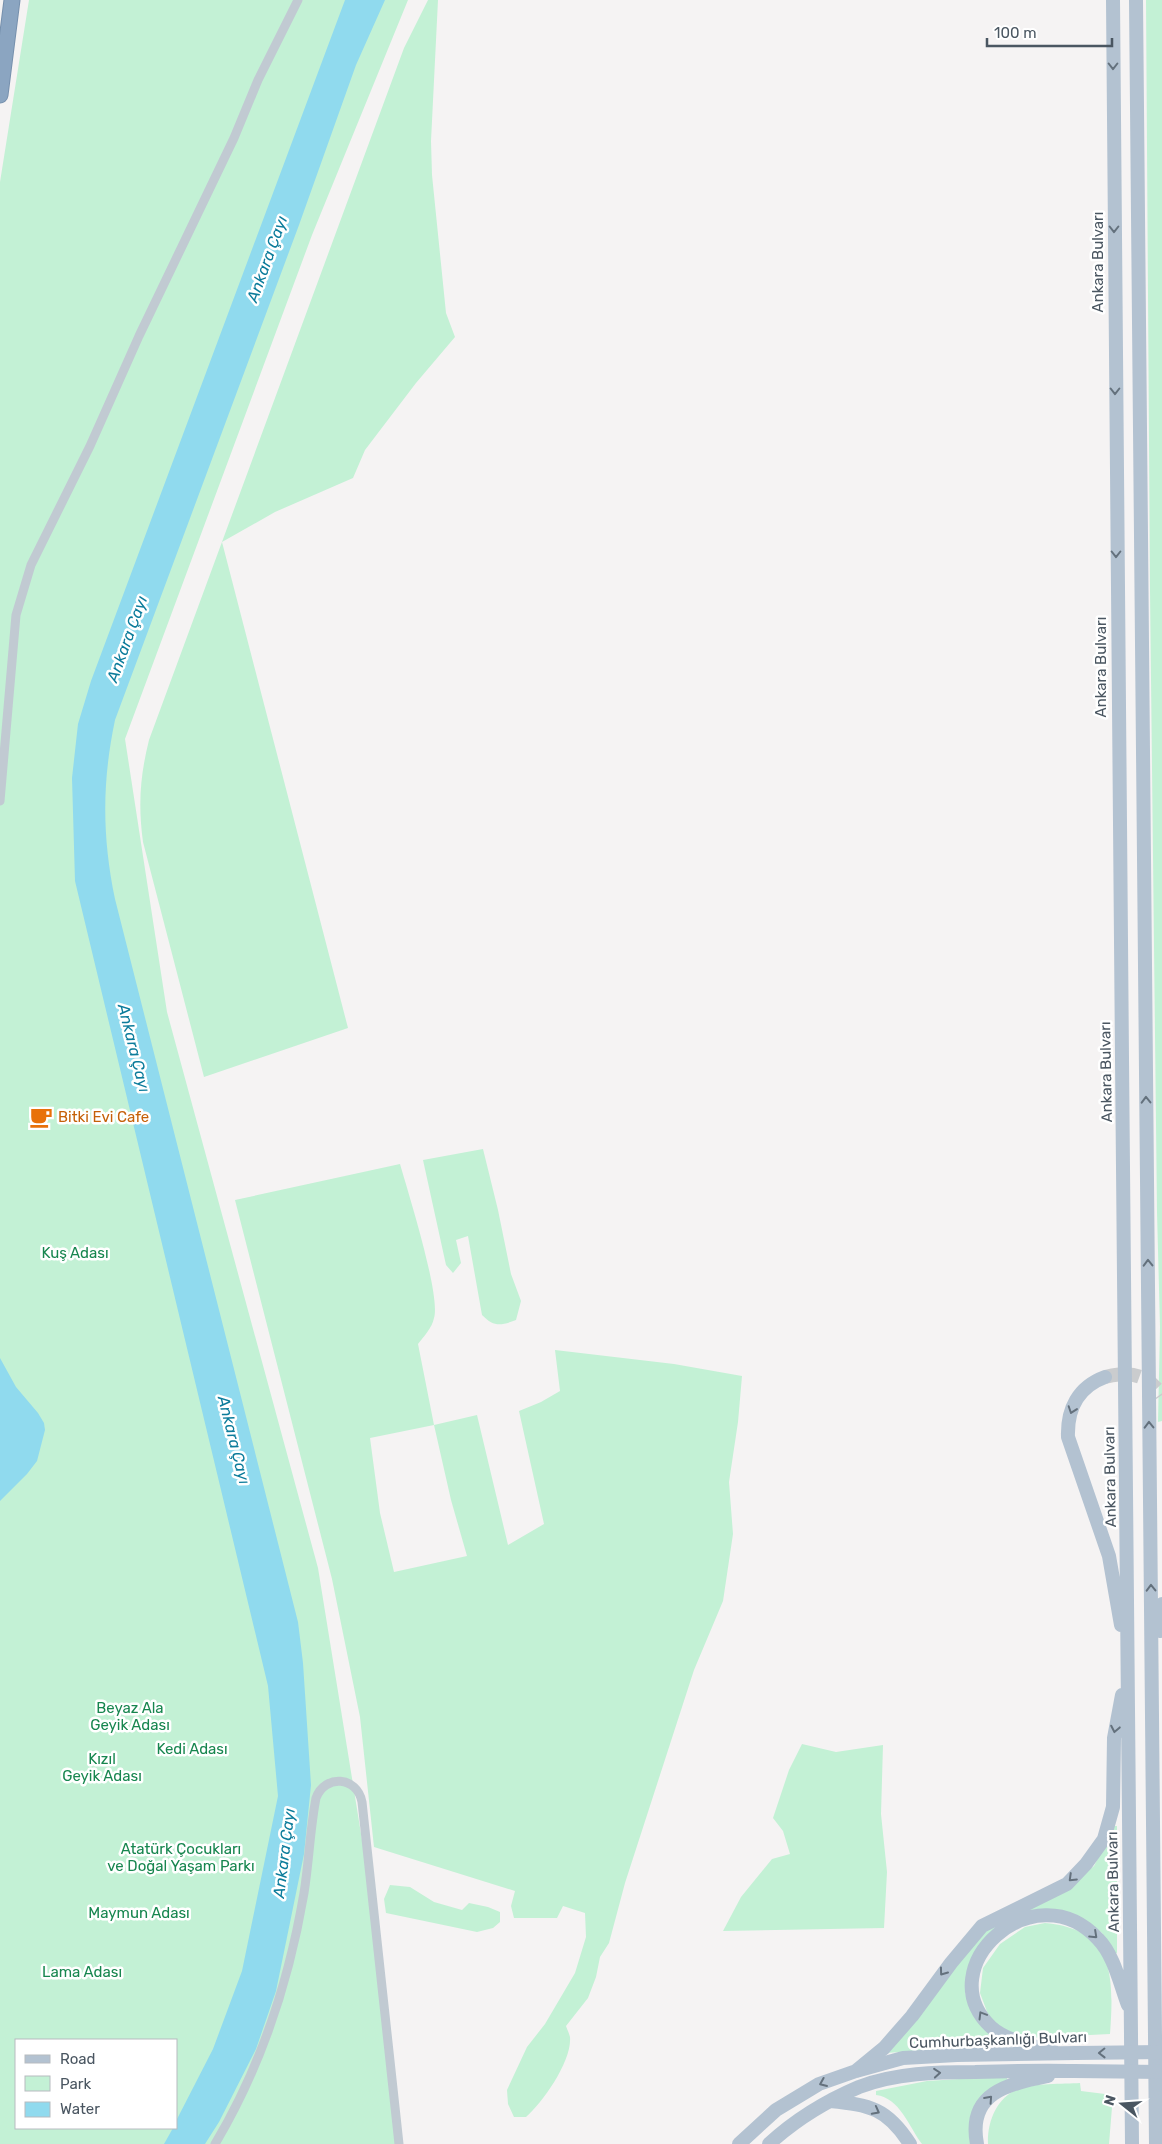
<svg xmlns="http://www.w3.org/2000/svg" width="1162" height="2144" font-family="Rubik,sans-serif">
  <style>
    .green { fill: #c3f1d5; fill-rule: evenodd }
    .water { fill: #90daee }
    .lines { fill: none; stroke-linecap: round; stroke-linejoin: round }
    .primary-tunnel { stroke: #caccce; stroke-width: 14; stroke-dasharray: 14 7; stroke-linecap: butt }
    .highway-casing { stroke: #7690ad; stroke-width: 17 }
    .street { stroke: #c1cad2; stroke-width: 9 }
    .primary { stroke: #b3c2d1; stroke-width: 14 }
    .highway { stroke: #8ba5c1; stroke-width: 15 }
    .primary-bridge { stroke: #b3c2d1; stroke-width: 14 }
    .oneway { stroke: #64717d }
    .labels { text-anchor: middle; dominant-baseline: central; stroke-width: 5; stroke-linejoin: round; paint-order: stroke }
    .street-label { font-size: 15px; fill: #4a5661; stroke: #fff }
    .food-label { font-size: 15px; fill: #c56008; stroke: #fff; text-anchor: start }
    .park-label { font-size: 15px; fill: #17864f; stroke: #fff }
    .water-label { font-size: 16px; font-style: italic; fill: #0c7c9b; stroke: #fff }
  </style>
  <rect width="100%" height="100%" fill="#f5f3f3"/>
  <path class="green" d="M29 0H408L312 235 125 739 167 1012 318 1568 374 1914 400 2144H0V182ZM16 2040H176V2128H16Z
    M428 0H438L431 141 432 175 446 313 455 337 416 383 365 450 353 478 275 512 222 542 348 1028 204 1077 143 842C138 805 140 776 149 740L404 48Z
    M1146 0H1162V1421L1158 1422 1160 1327 1157 1212 1150 590Z
    M483 1149 498 1210 511 1274 521 1301 516 1320C500 1326 494 1327 482 1315L468 1236 456 1240 461 1263 453 1273 446 1265 423 1160Z
    M400 1164C408 1192 441 1296 434 1318 432 1328 424 1336 418 1344L434 1425 477 1415 508 1545 544 1524 519 1411 541 1402 560 1391 555 1350 674 1364 742 1376 738 1422 729 1482 733 1534 723 1601 694 1670 625 1883 609 1943 600 1957 596 1977 588 1998 566 2026C567 2029 569 2033 570 2037 572 2061 543 2102 526 2117H514L508 2104 507 2090 527 2047 545 2024 575 1973 586 1937 585 1913 563 1906 557 1918H514L511 1906 515 1891 374 1847 360 1717 332 1579 235 1200ZM434 1425 451 1500 467 1556 394 1572 380 1513 370 1438Z
    M802 1744 836 1752 883 1745 881 1814 887 1872 884 1928 723 1931 741 1897 772 1859 790 1854 783 1831 773 1818 789 1770Z
    M1114 1826H1117V1953L1114 1954 1102 1933 1088 1922 1068 1913 1047 1910 997 1927 982 1941 969 1965 965 1992 969 2006 981 2026 1006 2041 1005 2044 886 2053 984 1930 1073 1883 1094 1866Z
    M390 1885 410 1887 434 1902 462 1910 469 1903 488 1907 500 1912V1922L493 1928 477 1932 386 1913 384 1899Z
    M1045 1923C1115 1929 1114 1977 1110 2034L1029 2038 998 2028 989 2017 980 1993 983 1968 1000 1944 1025 1927Z
    M1007 2076V2080L983 2097 975 2144H922C909 2127 900 2098 876 2095V2091L927 2081Z
    M1080 2083 1081 2091 1113 2095 1109 2144H988C987 2123 996 2098 1018 2089 1032 2083 1064 2084 1080 2083Z"/>
  <path class="water" d="M345 0H385L356 65 299 225 115 720C102 782 102 836 115 899L298 1622 303 1663 311 1785 304 1854 276 1991 256 2049 219 2122 205 2144H164L173 2128H176V2121L213 2049 242 1971 278 1796 268 1686 75 881 72 778 78 724 91 681Z
    M0 1358 16 1387 38 1413 44 1423 45 1430 37 1461 27 1474 0 1501Z"/>
  <g class="lines">
    <path class="primary-tunnel" d="M1105 1377C1129 1371 1147 1374 1162 1395"/>
    <defs>
      <path id="highway" d="M0 95 12 0"/>
    </defs>
    <use href="#highway" class="highway-casing"/>
    <path class="street" d="M0 801 16 615 31 565 90 446 139 336 234 138 258 80 298 0
      M215 2144C261 2067 289 1981 304 1893 309 1862 310 1829 316 1798 325 1774 357 1776 362 1802L399 2144"/>
    <path class="primary" d="M1113 0C1117 715 1127 1429 1132 2144
      M1136 0 1156 2144
      M1105 1377C1078 1387 1067 1409 1068 1437L1109 1556 1121 1625
      M1160 1631 1162 1604
      M1054 2052C1035 2046 1006 2041 991 2027 928 1968 1034 1870 1098 1939 1114 1955 1120 1984 1128 2005
      M856 2071 884 2048 912 2016 951 1963 982 1926 1067 1884 1086 1864 1104 1839 1113 1807 1114 1738 1122 1695
      M830 2101C870 2105 887 2108 910 2144
      M739 2144 776 2110 819 2084 856 2071 903 2058 957 2055 1076 2053
      M769 2144C795 2120 826 2101 859 2087 895 2073 937 2072 975 2072 1008 2071 1041 2070 1074 2071
      M977 2144C967 2092 1009 2084 1048 2076"/>
    <use href="#highway" class="highway"/>
    <path class="primary-bridge" d="M1076 2053 1162 2052
      M1074 2071 1162 2072"/>
  </g>
  <defs><path id="oneway-chevron" d="M-2-3.5L2.5 0L-2 3.5" fill="none" stroke-width="1.6" stroke-linecap="round" stroke-linejoin="round" transform="scale(1.25)"/></defs>
  <g class="oneway">
    <use href="#oneway-chevron" transform="translate(1113 66) rotate(90)"/>
    <use href="#oneway-chevron" transform="translate(1114 229) rotate(90)"/>
    <use href="#oneway-chevron" transform="translate(1115 391) rotate(90)"/>
    <use href="#oneway-chevron" transform="translate(1116 554) rotate(90)"/>
    <use href="#oneway-chevron" transform="translate(1146 1100) rotate(-91)"/>
    <use href="#oneway-chevron" transform="translate(1148 1263) rotate(-91)"/>
    <use href="#oneway-chevron" transform="translate(1072 1410) rotate(109)"/>
    <use href="#oneway-chevron" transform="translate(1149 1425) rotate(-91)"/>
    <use href="#oneway-chevron" transform="translate(1151 1588) rotate(-91)"/>
    <use href="#oneway-chevron" transform="translate(1115 1729) rotate(101)"/>
    <use href="#oneway-chevron" transform="translate(1072 1878) rotate(136)"/>
    <use href="#oneway-chevron" transform="translate(1094 1935) rotate(43)"/>
    <use href="#oneway-chevron" transform="translate(943 1972) rotate(126)"/>
    <use href="#oneway-chevron" transform="translate(982 2015) rotate(-121)"/>
    <use href="#oneway-chevron" transform="translate(1102 2053) rotate(179)"/>
    <use href="#oneway-chevron" transform="translate(937 2073) rotate(-5)"/>
    <use href="#oneway-chevron" transform="translate(823 2083) rotate(157)"/>
    <use href="#oneway-chevron" transform="translate(989 2099) rotate(-48)"/>
    <use href="#oneway-chevron" transform="translate(876 2111) rotate(28)"/>
  </g>
  <defs>
    <symbol id="cafe-bare" viewBox="-9 -9 18 18"><path d="M-5.5-4.5H6V0H3Q3 3.5 0 3.5H-2.5Q-5.5 3.5-5.5 0ZM3-3.2v2h1.7v-2ZM-6 4.5H4V6H-6Z" fill="#e8710a" stroke="#fff" stroke-width="2.5" paint-order="stroke"/></symbol>
  </defs>
  <g fill-rule="evenodd">
    <use href="#cafe-bare" x="25" y="1101" width="32" height="32"/>
  </g>
  <g class="labels">
    <g class="street-label">
      <text transform="translate(1098 262) rotate(-90)">Ankara Bulvarı</text>
      <text transform="translate(1101 667) rotate(-90)">Ankara Bulvarı</text>
      <text transform="translate(1106 1072) rotate(-91)">Ankara Bulvarı</text>
      <text transform="translate(1110 1477) rotate(-91)">Ankara Bulvarı</text>
      <text transform="translate(1113 1882) rotate(-91)">Ankara Bulvarı</text>
      <text transform="translate(998 2040) rotate(-2)">Cumhurbaşkanlığı Bulvarı</text>
    </g>
    <g class="food-label">
      <text x="58" y="1117">Bitki Evi Cafe</text>
    </g>
    <g class="park-label">
      <text x="75" y="1253">Kuş Adası</text>
      <text x="130" y="1708">Beyaz Ala<tspan x="130" dy="17">Geyik Adası</tspan></text>
      <text x="192" y="1749">Kedi Adası</text>
      <text x="102" y="1759">Kızıl<tspan x="102" dy="17">Geyik Adası</tspan></text>
      <text x="181" y="1849">Atatürk Çocukları<tspan x="181" dy="17">ve Doğal Yaşam Parkı</tspan></text>
      <text x="139" y="1913">Maymun Adası</text>
      <text x="82" y="1972">Lama Adası</text>
    </g>
    <g class="water-label">
      <text transform="translate(267 259) rotate(-70)">Ankara Çayı</text>
      <text transform="translate(127 639) rotate(-70)">Ankara Çayı</text>
      <text transform="translate(134 1048) rotate(76)">Ankara Çayı</text>
      <text transform="translate(234 1440) rotate(76)">Ankara Çayı</text>
      <text transform="translate(284 1853) rotate(-83)">Ankara Çayı</text>
    </g>
  </g>
  <rect x="15" y="2039" width="162" height="90" fill="#ffffff" stroke="#b7bbc0"/>
  <rect x="25" y="2055" width="25" height="8" fill="#b3c2d1" stroke="#b7bbc0"/>
  <text x="60" y="2064" font-size="15" fill="#4a5661">Road</text>
  <rect x="25" y="2076" width="25" height="15" fill="#c3f1d5" stroke="#b7bbc0"/>
  <text x="60" y="2089" font-size="15" fill="#4a5661">Park</text>
  <rect x="25" y="2102" width="25" height="15" fill="#90daee" stroke="#b7bbc0"/>
  <text x="60" y="2114" font-size="15" fill="#4a5661">Water</text>
  <g transform="translate(1122 2104) rotate(287)" stroke="#ffffff" stroke-width="4" paint-order="stroke">
  <path d="M0-4L9 19L0 12L-9 19Z" fill="#4a5661"/>
  <text y="-8" font-size="14" font-weight="bold" text-anchor="middle" fill="#4a5661">N</text>
  </g>
  <path d="M987 38v8h125v-8" fill="none" stroke="#4a5661" stroke-width="2.5"/>
  <text x="994" y="38" font-size="15" fill="#4a5661" stroke="#ffffff" stroke-width="4" paint-order="stroke">100 m</text>
</svg>
